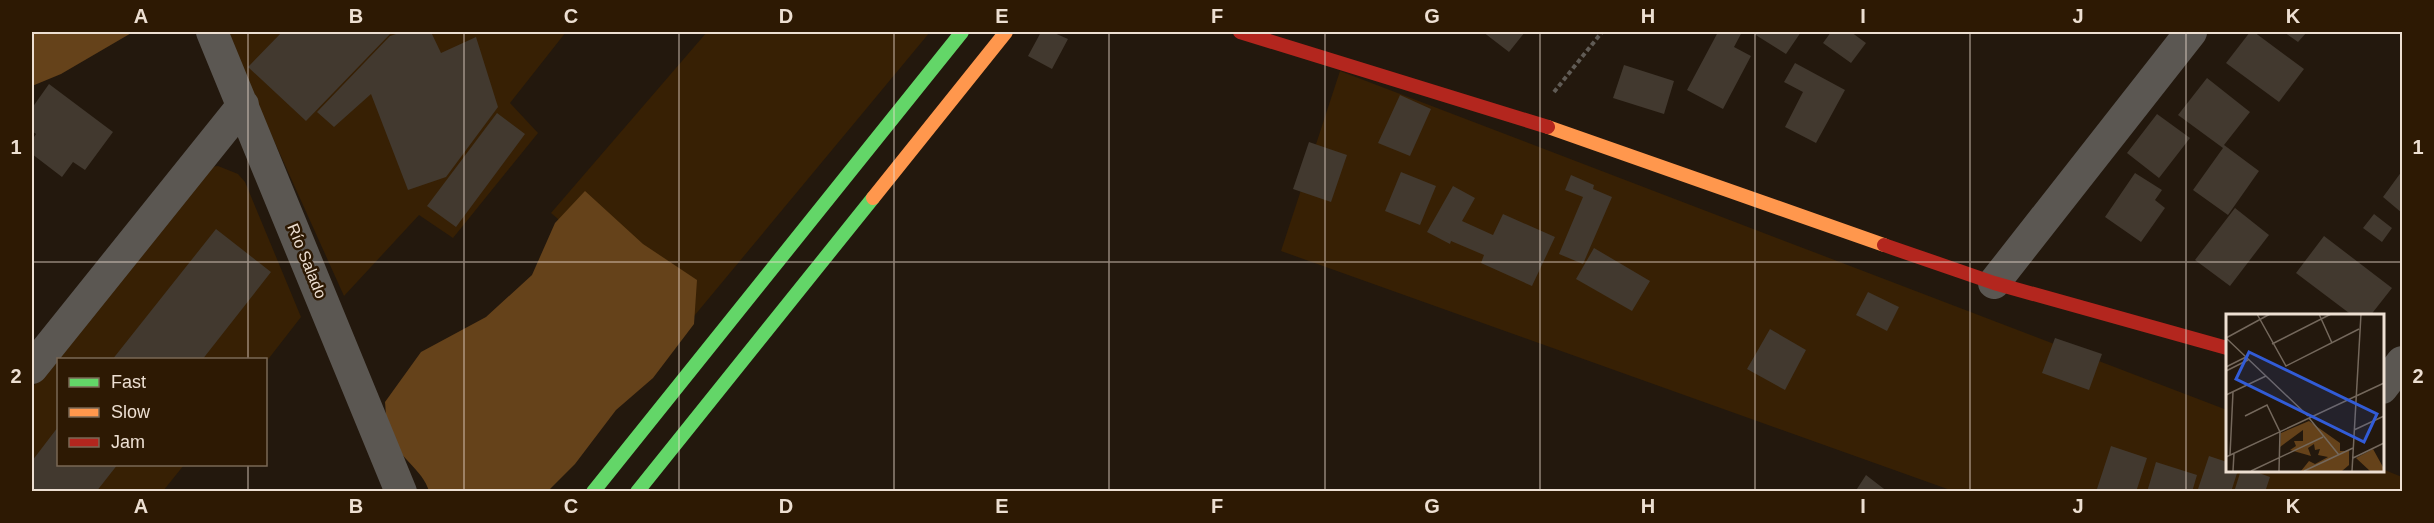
<svg xmlns="http://www.w3.org/2000/svg" width="2434" height="523" font-family="Arial,sans-serif">
  <style>
    .built { fill: #372004 }
    .forest { fill: #65421a }
    .building { fill: #42392f }
    .lines { fill: none; stroke-linecap: round; stroke-linejoin: round }
    .path { stroke: #605b55; stroke-width: 4; stroke-dasharray: 4.5 3; stroke-linecap: butt }
    .street { stroke: #5b5752; stroke-width: 32 }
    .fast { stroke: #63d668; stroke-width: 14 }
    .slow { stroke: #ff974d; stroke-width: 14 }
    .jam { stroke: #b3261e; stroke-width: 14 }
    .grid { fill: none; stroke: #eddfd2; stroke-width: 1.5; stroke-opacity: 0.55 }
    .labels { text-anchor: middle; dominant-baseline: central; stroke-width: 5; stroke-linejoin: round; paint-order: stroke }
    .street-label { font-size: 16px; fill: #eddfd2; stroke: #2d1903 }
    .inset-road { fill: none; stroke: #74685c; stroke-width: 1.5 }
    .view { fill: #325cd7; fill-opacity: 0.15; stroke: #325cd7; stroke-width: 3 }
    .inset-edge { fill: none; stroke: #eddfd2; stroke-width: 3 }
    .neatline { fill: none; stroke: #eddfd2; stroke-width: 2 }
    .grid-label { font-size: 20px; text-anchor: middle; font-weight: bold; fill: #eddfd2 }
  </style>
  <rect width="100%" height="100%" fill="#23180d"/>
  <path class="built" d="M225 32H566L510 103 538 133 453 238 419 215 344 296Z
    M707 32H930L685 327 551 213Z
    M1340 71 2227 410V470H2382V469L2402 477V491H1953L1281 251Z
    M218 166 238 174 245 182 301 317 266 362V360H58V464L184 465 163 491H32V388L196 173 202 168Z"/>
  <path class="forest" d="M32 32H133L61 74 32 86Z
    M585 191 643 244 697 280 694 324 653 378 616 410 575 464 548 491H429C423 470 398 457 390 436 386 426 386 412 385 402L421 352 486 317 532 275 555 223Z"/>
  <path class="building" d="M282 32H392L306 121 248 67Z
    M402 32H431L441 53 476 37 498 107 446 177 408 190 371 94 334 127 317 112 390 36Z
    M1041 32H1052L1068 39 1052 69 1028 56Z
    M1483 32H1525L1509 52Z
    M1718 32H1742L1734 47 1751 56 1723 109 1687 90Z
    M1751 32H1801L1786 54Z
    M1831 32H1851L1866 43 1851 63 1823 43Z
    M2250 32H2254L2304 69 2279 102 2226 63Z
    M2284 32H2307L2298 42Z
    M1795 63 1845 90 1816 143 1785 127 1803 92 1784 82Z
    M1624 65 1674 81 1664 114 1613 98Z
    M2207 78 2250 112 2224 145 2259 171 2228 215 2193 190 2223 148 2178 115Z
    M49 84 113 132 85 170 73 162 62 177 32 154V140L36 134 32 131V108Z
    M1400 95 1431 109 1410 156 1378 143Z
    M497 113 525 134 456 227 427 206Z
    M2157 114 2190 138 2159 178 2127 153Z
    M1309 142 1347 155 1331 202 1293 189Z
    M2402 171V213L2383 197Z
    M1401 172 1436 186 1420 225 1385 211Z
    M2135 173 2162 190 2155 200 2165 208 2141 242 2105 217Z
    M1571 175 1594 185 1593 189 1612 197 1583 264 1559 254 1583 197 1565 190Z
    M1453 186 1475 198 1462 221 1493 235 1503 214 1555 237 1532 286 1481 263 1484 255 1451 241 1450 244 1427 232Z
    M2235 208 2269 235 2230 286 2195 260Z
    M2374 214 2392 228 2382 242 2363 228Z
    M216 229 271 272 202 360H112Z
    M2324 236 2392 288 2370 316H2353L2296 273Z
    M1594 248 1650 281 1632 311 1576 279Z
    M1868 292 1899 307 1887 331 1856 315Z
    M1770 329 1806 350 1785 390 1747 369Z
    M2055 338 2102 354 2089 390 2042 373Z
    M58 427V464H118L96 492H32V461Z
    M2111 446 2147 458 2136 492H2096Z
    M2209 456 2227 462V470H2238L2231 492H2197Z
    M2156 462 2197 475 2192 492H2147Z
    M2241 470H2251L2270 477 2265 492H2234Z
    M1866 475 1888 492H1855Z"/>
  <g class="lines">
    <path class="path" d="M1554 92 1602 32"/>
    <path class="street" d="M212 32 401 492
      M1994 283 2191 32
      M32 368 243 105
      M2382 388 2402 362"/>
    <path class="fast" d="M593 492 962 32
      M637 492 873 198"/>
    <path class="slow" d="M1548 127 1884 245
      M873 198 1006 32"/>
    <path class="jam" d="M1240 32 1548 127
      M1884 245 1994 283 2227 348"/>
  </g>
  <path class="grid" d="M248 32V360M464 32V492M679 32V492M894 32V492M1109 32V492M1325 32V492M1540 32V492M1755 32V492M1970 32V492M2186 32V492M32 262H2402M248 464V492"/>
  <g class="labels">
    <g class="street-label">
      <text transform="translate(307 261) rotate(68)">Río Salado</text>
    </g>
  </g>
  <g transform="translate(2226 314)">
    <rect width="158" height="158" fill="#23180d"/>
    <path d="M83 107 114 129V137H123V151L116 157H75L83 147 89 150 102 143 92 141 94 135 89 136 88 130 82 134 85 142 64 136 70 132 68 127H77V116L54 133 55 119ZM147 135 157 153V157H144L130 144Z" fill="#65421a"/>
    <path class="inset-road" d="M31 0 60 52 133 15M44 0 0 24 82 102M93 0 106 29M46 30 105 0M0 53 20 43M0 57 22 46M0 81 40 62M19 102 41 91 54 118 53 157M83 104 113 141M128 116 158 102M4 141 7 78M0 143 158 69M127 144 158 129M7 157 8 139M25 157 97 123M78 157 127 134M126 157 135 0"/>
    <path class="view" d="M23 38 151 100 138 128 10 65Z"/>
    <rect width="158" height="158" class="inset-edge"/>
  </g>
  <rect width="2434" height="523" fill="none" stroke="#2d1903" stroke-width="66"/>
  <rect x="57" y="358" width="210" height="108" fill="#2d1903" stroke="#7a6856" stroke-width="1.5"/>
  <rect x="69" y="378" width="30" height="9" fill="#63d668" stroke="#7a6856" stroke-width="1.5"/>
  <text x="111" y="388" font-size="18" fill="#eddfd2">Fast</text>
  <rect x="69" y="408" width="30" height="9" fill="#ff974d" stroke="#7a6856" stroke-width="1.5"/>
  <text x="111" y="418" font-size="18" fill="#eddfd2">Slow</text>
  <rect x="69" y="438" width="30" height="9" fill="#b3261e" stroke="#7a6856" stroke-width="1.5"/>
  <text x="111" y="448" font-size="18" fill="#eddfd2">Jam</text>
  <rect x="33" y="33" width="2368" height="457" class="neatline"/>
  <g class="grid-label">
    <text x="141" y="23">A</text>
    <text x="356" y="23">B</text>
    <text x="571" y="23">C</text>
    <text x="786" y="23">D</text>
    <text x="1002" y="23">E</text>
    <text x="1217" y="23">F</text>
    <text x="1432" y="23">G</text>
    <text x="1648" y="23">H</text>
    <text x="1863" y="23">I</text>
    <text x="2078" y="23">J</text>
    <text x="2293" y="23">K</text>
    <text x="16" y="154">1</text>
    <text x="2418" y="154">1</text>
    <text x="16" y="383">2</text>
    <text x="2418" y="383">2</text>
    <text x="141" y="513">A</text>
    <text x="356" y="513">B</text>
    <text x="571" y="513">C</text>
    <text x="786" y="513">D</text>
    <text x="1002" y="513">E</text>
    <text x="1217" y="513">F</text>
    <text x="1432" y="513">G</text>
    <text x="1648" y="513">H</text>
    <text x="1863" y="513">I</text>
    <text x="2078" y="513">J</text>
    <text x="2293" y="513">K</text>
  </g>
</svg>
